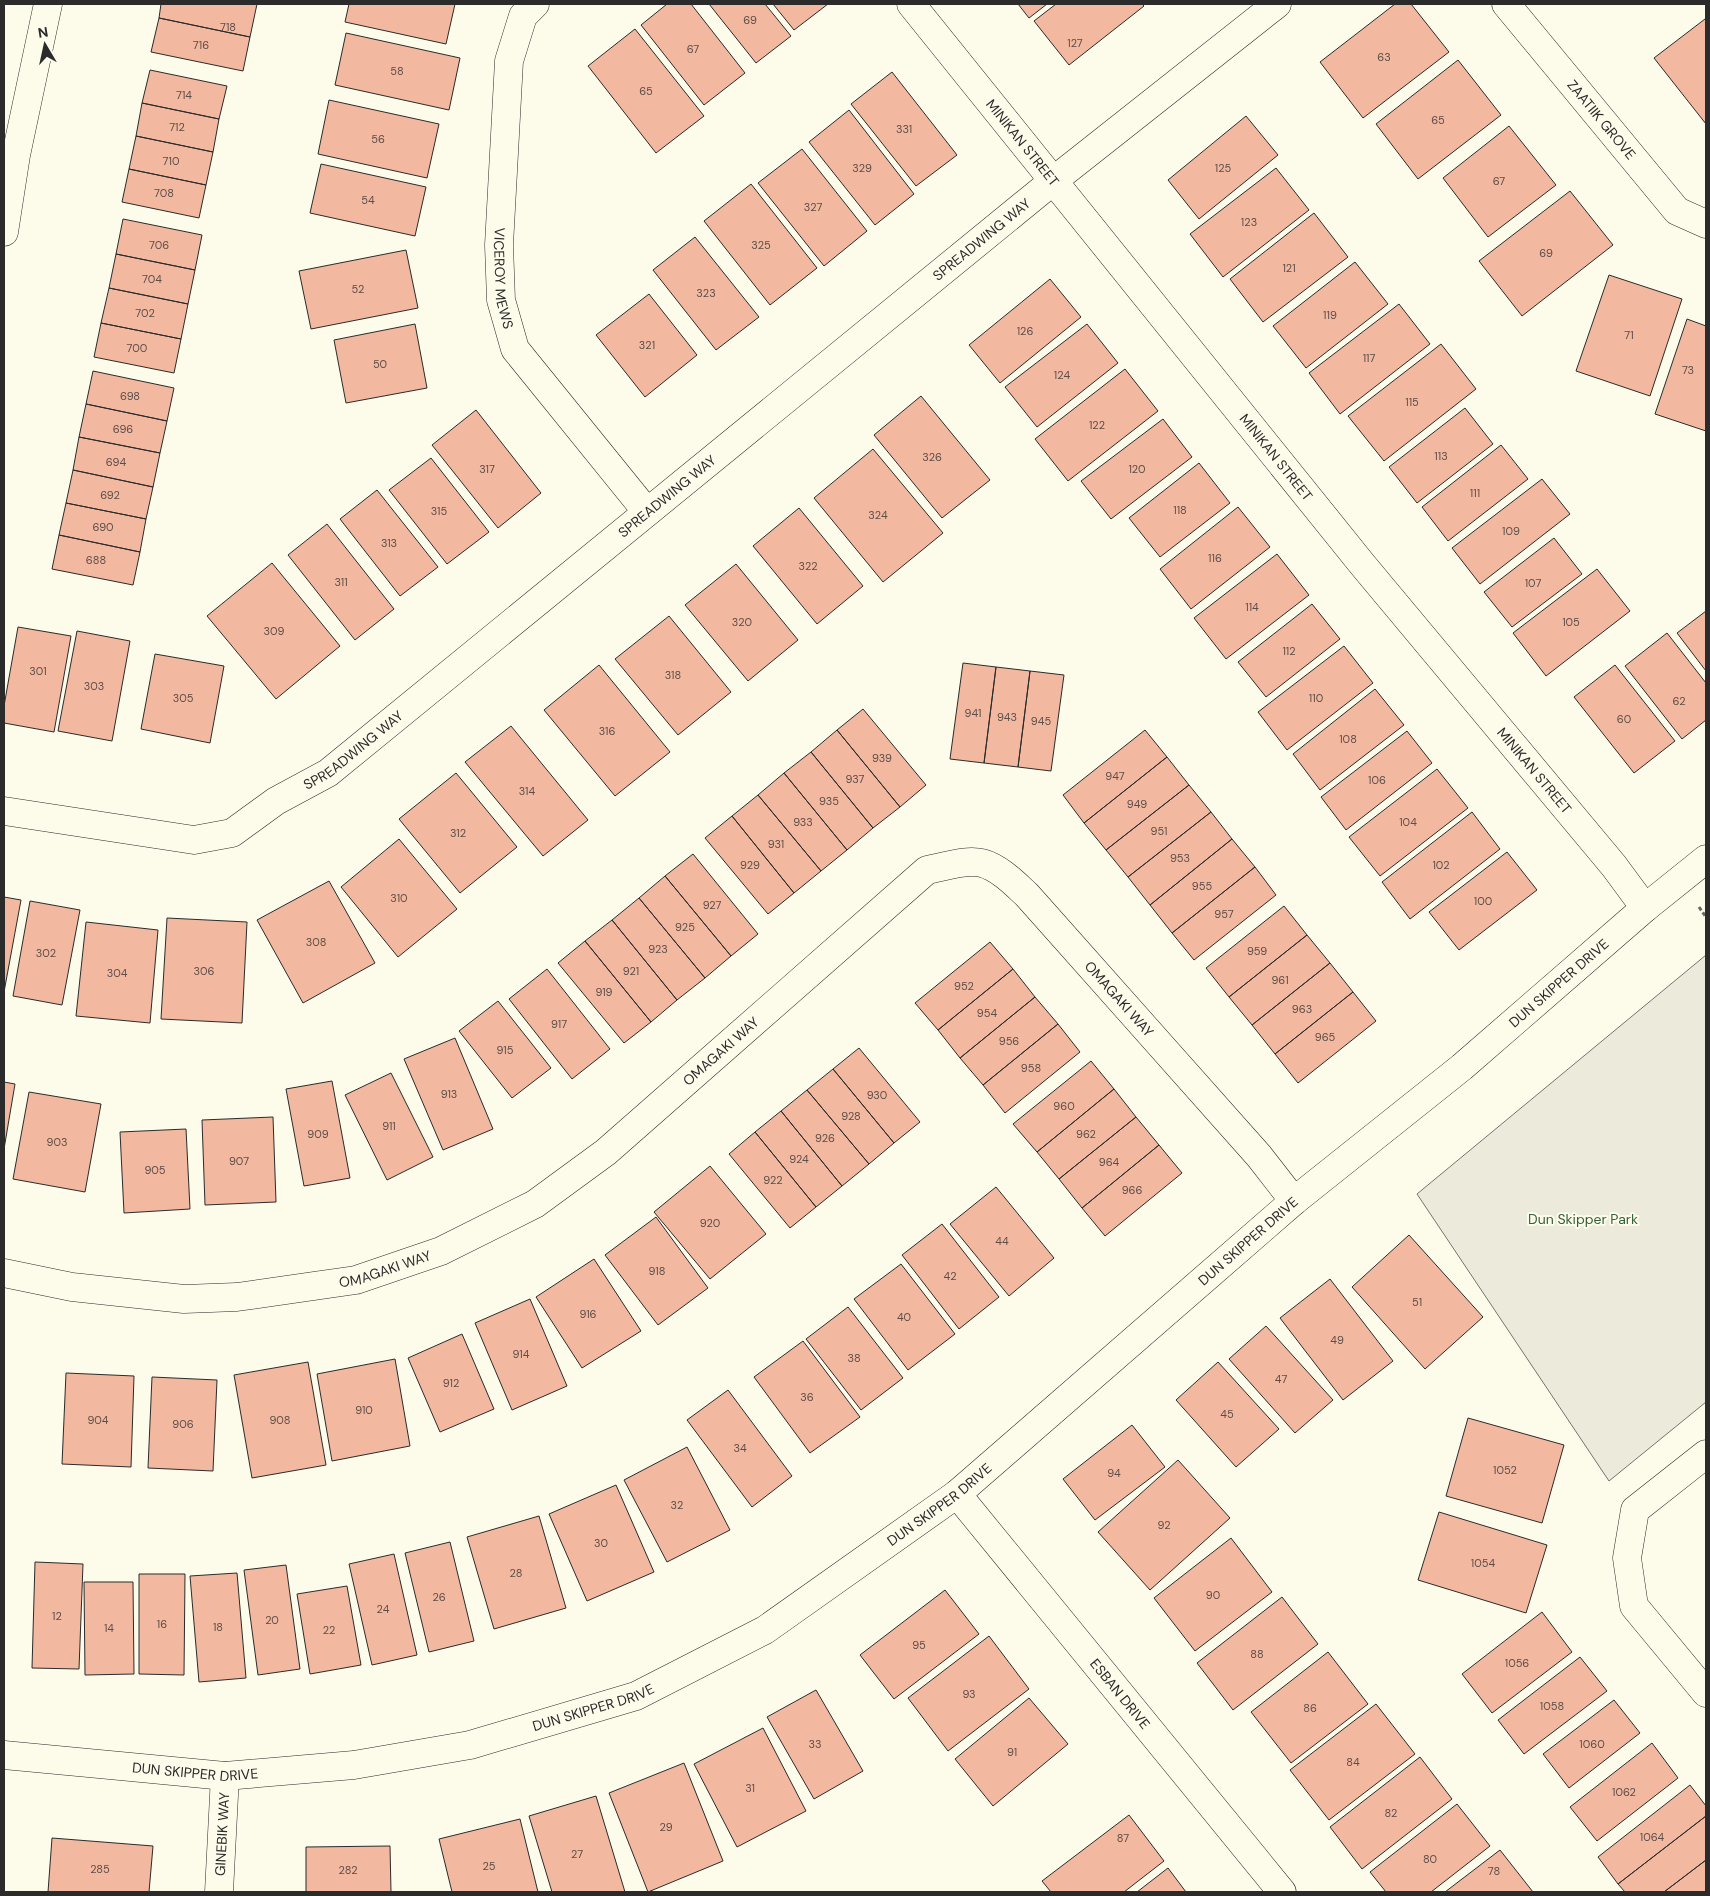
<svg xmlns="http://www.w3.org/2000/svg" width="1710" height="1896" font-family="'DM Sans',sans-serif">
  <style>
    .green { fill: #ecebdb; stroke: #74746e }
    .building { fill: #f2b8a0; stroke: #2b2b2b }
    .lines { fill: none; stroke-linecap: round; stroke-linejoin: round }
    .street-casing { stroke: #2b2b2b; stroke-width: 29 }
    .secondary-casing { stroke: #2b2b2b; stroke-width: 29 }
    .path { stroke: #6a6964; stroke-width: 3; stroke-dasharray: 4 2.5; stroke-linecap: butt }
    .street { stroke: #fdfbea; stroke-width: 28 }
    .secondary { stroke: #fdfbea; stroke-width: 28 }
    .labels { text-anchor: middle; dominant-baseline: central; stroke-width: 4; stroke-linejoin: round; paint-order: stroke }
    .number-label { font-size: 11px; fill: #5d4e48 }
    .street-label { font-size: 14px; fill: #2b2b2b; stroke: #fdfbea }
    .park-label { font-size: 14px; fill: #34623c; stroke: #fdfbea }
  </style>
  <rect width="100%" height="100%" fill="#fdfbea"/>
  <path class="green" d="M1706 955V1402L1609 1481 1417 1194Z"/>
  <path class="building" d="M161 4H257L250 37 159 18Z
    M349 4H455L446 44 345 22Z
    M667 4H691L745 73 704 105 641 25Z
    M709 4H765L791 36 756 63Z
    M773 4H828L794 30Z
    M1018 4H1047L1029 18Z
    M1056 4H1142L1144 6 1069 65 1034 21Z
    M1395 4H1411L1449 52 1363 118 1320 62Z
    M159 18 250 37 243 71 151 52Z
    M1705 19 1706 21V124L1654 58Z
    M635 29 704 116 656 153 588 66Z
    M346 33 460 58 449 110 335 85Z
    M1458 60 1501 115 1418 179 1376 124Z
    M150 70 227 86 219 119 142 103Z
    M892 72 957 155 916 186 851 104Z
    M329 100 439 124 427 178 318 154Z
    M142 103 219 119 213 152 136 136Z
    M849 110 914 194 875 225 809 142Z
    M1246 116 1278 155 1199 219 1168 180Z
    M1509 126 1556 185 1488 237 1443 178Z
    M136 136 213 152 206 185 129 169Z
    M802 149 867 231 824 266 758 183Z
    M321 164 426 187 415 236 310 213Z
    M1276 168 1309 210 1223 277 1190 234Z
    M129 169 206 185 199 218 122 202Z
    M751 184 817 268 770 305 704 221Z
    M1570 191 1613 245 1522 316 1479 261Z
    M1314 213 1348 257 1263 322 1230 279Z
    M123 219 202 235 195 270 116 254Z
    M695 237 759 317 716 350 653 270Z
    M406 250 418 308 311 329 299 271Z
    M116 254 195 270 188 304 109 288Z
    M1355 262 1388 304 1306 368 1273 326Z
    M1609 275 1682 299 1650 396 1576 371Z
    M1050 279 1081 317 1000 383 969 345Z
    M109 288 188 304 181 339 101 323Z
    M649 294 697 355 645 397 596 335Z
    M1399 304 1430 344 1340 414 1309 373Z
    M1687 319 1706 326V431L1655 414Z
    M101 323 181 339 174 373 94 357Z
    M415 324 427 388 346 403 334 340Z
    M1087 324 1118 363 1037 427 1005 387Z
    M1441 344 1476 389 1384 461 1348 416Z
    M1125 369 1158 411 1068 481 1035 439Z
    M93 371 174 388 167 421 86 404Z
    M921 396 990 480 942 518 874 435Z
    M86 404 167 421 160 453 79 437Z
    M1465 408 1493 444 1417 503 1389 467Z
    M476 410 541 493 498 528 432 445Z
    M1163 419 1192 457 1111 519 1081 481Z
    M79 437 160 453 153 487 73 470Z
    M1501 445 1528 479 1448 541 1422 507Z
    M873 449 943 533 883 582 814 498Z
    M431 458 489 532 447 564 389 490Z
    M1199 463 1230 503 1160 557 1129 518Z
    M73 470 153 487 146 519 66 503Z
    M1542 479 1570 514 1480 584 1452 548Z
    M377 490 438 567 400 596 340 519Z
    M66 503 146 519 140 552 59 535Z
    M1238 507 1270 547 1191 609 1160 569Z
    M799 508 863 586 817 624 753 546Z
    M327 524 394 609 355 640 288 555Z
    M59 535 140 552 133 585 52 569Z
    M1554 538 1582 574 1512 627 1484 592Z
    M1277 554 1309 595 1226 659 1194 618Z
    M272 563 340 646 276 699 207 616Z
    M736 564 798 640 748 681 685 605Z
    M1597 569 1630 611 1546 676 1513 633Z
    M1312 604 1340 639 1266 697 1238 662Z
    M1706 611V671L1677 633Z
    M669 616 731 692 678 735 615 659Z
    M18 627 71 636 54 732 4 723V706Z
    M77 631 130 641 112 741 58 731Z
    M1667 633 1706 683V720L1682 739 1625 666Z
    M1344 646 1373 683 1287 750 1258 712Z
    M155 654 224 666 210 743 141 729Z
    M963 663 996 667 984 763 950 759Z
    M599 665 670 752 615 796 544 710Z
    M1615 665 1675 741 1634 773 1574 697Z
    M996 667 1030 671 1018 767 984 763Z
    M1030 671 1064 675 1051 771 1018 767Z
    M1375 689 1404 725 1320 790 1293 754Z
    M863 709 926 785 900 807 837 730Z
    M511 726 588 820 543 856 465 762Z
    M837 730 900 807 873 828 811 752Z
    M1145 730 1167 757 1084 823 1063 795Z
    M1407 731 1432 763 1346 830 1321 797Z
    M811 752 873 828 847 850 784 773Z
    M1167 757 1189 785 1106 850 1084 823Z
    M1437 769 1468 808 1380 876 1349 837Z
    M456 773 517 847 460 893 399 819Z
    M784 773 847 850 821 871 758 795Z
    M1189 785 1211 812 1128 877 1106 850Z
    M758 795 821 871 794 893 732 816Z
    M1211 812 1232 839 1150 905 1128 877Z
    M1472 812 1500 849 1410 919 1382 882Z
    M732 816 794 893 768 914 705 838Z
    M399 839 457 909 398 957 341 887Z
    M1232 839 1255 867 1172 933 1150 905Z
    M1507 852 1537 890 1459 950 1429 912Z
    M693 854 758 934 731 956 665 876Z
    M1255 867 1276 895 1194 960 1172 933Z
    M665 876 731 956 705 978 639 898Z
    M329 881 375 963 303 1003 257 920Z
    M4 897 21 900 4 992Z
    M639 898 705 978 677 1000 612 920Z
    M30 901 80 910 62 1005 13 996Z
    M1284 906 1307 935 1229 997 1206 968Z
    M167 918 247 922 242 1023 161 1019Z
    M612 920 677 1000 651 1022 585 941Z
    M86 922 158 930 150 1023 76 1016Z
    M1307 935 1330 963 1252 1025 1229 997Z
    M585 941 651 1022 624 1043 558 963Z
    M990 942 1013 969 938 1030 915 1003Z
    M1330 963 1353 992 1275 1054 1252 1025Z
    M547 969 610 1049 572 1079 509 999Z
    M1013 969 1035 997 960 1058 938 1030Z
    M1353 992 1376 1021 1298 1083 1275 1054Z
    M1035 997 1058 1024 983 1085 960 1058Z
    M498 1001 551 1068 512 1098 459 1031Z
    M1058 1024 1080 1052 1005 1113 983 1085Z
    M455 1038 493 1129 443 1150 404 1059Z
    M859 1048 920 1122 894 1143 833 1069Z
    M1091 1061 1114 1089 1037 1152 1013 1124Z
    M833 1069 894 1143 869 1164 807 1090Z
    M391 1073 433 1157 387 1180 345 1095Z
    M332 1081 350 1178 304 1186 286 1089Z
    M4 1082 15 1084 4 1149Z
    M1114 1089 1136 1117 1059 1179 1037 1152Z
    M807 1090 869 1164 842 1186 781 1111Z
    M29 1092 101 1104 85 1192 13 1179Z
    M781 1111 842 1186 816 1207 755 1132Z
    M273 1117 276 1202 205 1205 202 1120Z
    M1136 1117 1159 1145 1082 1208 1059 1179Z
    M186 1129 190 1209 124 1213 120 1132Z
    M755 1132 816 1207 790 1228 729 1154Z
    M1159 1145 1182 1173 1105 1236 1082 1208Z
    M710 1166 766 1234 710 1279 654 1212Z
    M996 1187 1054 1258 1009 1296 950 1224Z
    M656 1217 708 1288 658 1325 605 1255Z
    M942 1224 999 1297 959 1329 902 1255Z
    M1409 1235 1483 1317 1425 1369 1352 1287Z
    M594 1259 641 1331 582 1368 536 1297Z
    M901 1264 955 1334 908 1370 854 1299Z
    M1330 1279 1393 1361 1343 1400 1280 1318Z
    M530 1299 567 1386 512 1410 475 1323Z
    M848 1307 903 1378 861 1410 806 1339Z
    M1266 1326 1333 1400 1295 1433 1229 1359Z
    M462 1334 494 1409 440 1432 408 1358Z
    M803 1341 860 1417 810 1453 754 1377Z
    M395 1359 410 1446 332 1461 317 1374Z
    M308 1362 326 1465 252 1478 234 1375Z
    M1218 1362 1279 1429 1236 1467 1176 1400Z
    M66 1373 134 1376 131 1467 62 1464Z
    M152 1377 217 1380 213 1471 148 1468Z
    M728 1390 792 1476 752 1507 687 1420Z
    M1468 1418 1564 1445 1542 1523 1446 1496Z
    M1132 1425 1165 1467 1095 1520 1063 1479Z
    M687 1447 730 1530 667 1562 624 1480Z
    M1178 1460 1230 1518 1150 1590 1098 1532Z
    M616 1485 654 1572 587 1601 549 1514Z
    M1439 1512 1547 1545 1526 1613 1418 1580Z
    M539 1516 566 1608 494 1629 467 1537Z
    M1231 1538 1272 1592 1195 1651 1154 1598Z
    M450 1542 474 1641 429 1652 405 1553Z
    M394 1554 417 1655 372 1665 349 1564Z
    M35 1562 83 1564 79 1669 32 1668Z
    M286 1565 300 1669 258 1675 244 1570Z
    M237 1573 246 1678 199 1682 190 1576Z
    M139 1574H185L184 1675 139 1674Z
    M84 1582H133L134 1674 85 1675Z
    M347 1586 361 1665 310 1674 297 1594Z
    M945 1590 979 1634 894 1699 860 1655Z
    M1282 1597 1318 1644 1233 1710 1197 1663Z
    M1542 1612 1572 1652 1492 1713 1462 1674Z
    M989 1636 1029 1689 948 1751 908 1698Z
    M1328 1652 1368 1704 1291 1763 1251 1712Z
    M1580 1657 1607 1691 1524 1754 1498 1720Z
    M816 1690 863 1771 814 1799 767 1717Z
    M1029 1698 1068 1744 993 1806 955 1759Z
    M1614 1700 1640 1733 1569 1788 1543 1754Z
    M1376 1704 1415 1754 1329 1820 1290 1770Z
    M763 1728 806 1811 737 1847 694 1764Z
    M1652 1743 1678 1778 1597 1841 1570 1807Z
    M1420 1757 1452 1799 1362 1869 1330 1827Z
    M684 1763 723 1861 648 1892 609 1793Z
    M1690 1785 1706 1806V1816L1618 1884 1598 1857Z
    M596 1796 625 1892H552L529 1816Z
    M1457 1804 1490 1846 1431 1892H1386L1370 1872Z
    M1129 1815 1164 1861 1124 1892H1051L1042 1881Z
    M1706 1816V1860L1664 1892H1625L1618 1884Z
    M520 1819 538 1892H452L439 1839Z
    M52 1838 153 1846 149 1892H48Z
    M390 1846 391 1892H306V1847Z
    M1500 1850 1533 1892H1445Z
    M1706 1860V1892H1664Z
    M1168 1868 1186 1892H1137Z"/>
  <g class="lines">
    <defs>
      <g id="street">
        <path id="s1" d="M535 4 523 16 509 61 499 245 501 300 515 349 647 512"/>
        <path id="s2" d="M911 4 1362 564 1614 866 1645 908"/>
        <path id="s3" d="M1506 4 1677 211 1706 224"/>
        <path id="s4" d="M4 811 194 840 232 833 276 801 328 773 1053 181 1277 4"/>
        <path id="s5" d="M4 1273 72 1287 184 1299 237 1297 356 1280 441 1251 535 1204 606 1152 927 870C944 867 966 859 982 863 1000 868 1015 884 1027 895L1259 1156 1294 1201"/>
        <path d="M1706 1454 1635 1510 1627 1558 1634 1606 1706 1693"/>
        <path id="s6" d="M957 1494 1282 1892"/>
        <path id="s7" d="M219 1892 225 1776"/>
      </g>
      <g id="secondary">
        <path d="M4 232 16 155 48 4"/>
        <path id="s8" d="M4 1755 225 1776 354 1765 470 1745 636 1696 765 1630 957 1494 1294 1201 1462 1067 1645 908 1706 859"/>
      </g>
    </defs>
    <use href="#street" class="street-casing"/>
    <use href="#secondary" class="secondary-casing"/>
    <path class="path" d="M1699 907 1706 917"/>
    <use href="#street" class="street"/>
    <use href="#secondary" class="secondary"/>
  </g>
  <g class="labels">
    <g class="number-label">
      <text x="750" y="20">69</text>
      <text x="228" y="27">718</text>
      <text x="1075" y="43">127</text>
      <text x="201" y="45">716</text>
      <text x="693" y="49">67</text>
      <text x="1384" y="57">63</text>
      <text x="397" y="71">58</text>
      <text x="646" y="91">65</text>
      <text x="184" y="95">714</text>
      <text x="1438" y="120">65</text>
      <text x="177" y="127">712</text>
      <text x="904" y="129">331</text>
      <text x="378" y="139">56</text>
      <text x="171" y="161">710</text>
      <text x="862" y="168">329</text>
      <text x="1223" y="168">125</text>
      <text x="1499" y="181">67</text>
      <text x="164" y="193">708</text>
      <text x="368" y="200">54</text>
      <text x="813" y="207">327</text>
      <text x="1249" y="222">123</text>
      <text x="159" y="245">706</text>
      <text x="761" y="245">325</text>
      <text x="1546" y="253">69</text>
      <text x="1289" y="268">121</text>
      <text x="152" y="279">704</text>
      <text x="358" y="289">52</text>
      <text x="706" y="293">323</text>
      <text x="145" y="313">702</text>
      <text x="1330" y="315">119</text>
      <text x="1025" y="331">126</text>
      <text x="1629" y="335">71</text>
      <text x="647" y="345">321</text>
      <text x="137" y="348">700</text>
      <text x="1369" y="358">117</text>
      <text x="380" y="364">50</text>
      <text x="1688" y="370">73</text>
      <text x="1062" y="375">124</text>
      <text x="130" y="396">698</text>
      <text x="1412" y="402">115</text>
      <text x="1097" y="425">122</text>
      <text x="123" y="429">696</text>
      <text x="1441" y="456">113</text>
      <text x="932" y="457">326</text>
      <text x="116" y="462">694</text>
      <text x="487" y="469">317</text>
      <text x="1137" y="469">120</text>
      <text x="1475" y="493">111</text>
      <text x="110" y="495">692</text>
      <text x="1180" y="510">118</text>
      <text x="439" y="511">315</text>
      <text x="878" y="515">324</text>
      <text x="103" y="527">690</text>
      <text x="1511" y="531">109</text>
      <text x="389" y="543">313</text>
      <text x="1215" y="558">116</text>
      <text x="96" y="560">688</text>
      <text x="808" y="566">322</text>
      <text x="341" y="582">311</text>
      <text x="1533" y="583">107</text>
      <text x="1252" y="607">114</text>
      <text x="742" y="622">320</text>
      <text x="1571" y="622">105</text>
      <text x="274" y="631">309</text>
      <text x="1289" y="651">112</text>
      <text x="38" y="671">301</text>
      <text x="673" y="675">318</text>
      <text x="94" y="686">303</text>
      <text x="183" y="698">305</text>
      <text x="1316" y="698">110</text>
      <text x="1679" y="701">62</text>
      <text x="973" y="713">941</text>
      <text x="1007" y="717">943</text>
      <text x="1624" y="719">60</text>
      <text x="1041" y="721">945</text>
      <text x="607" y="731">316</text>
      <text x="1348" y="739">108</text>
      <text x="882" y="758">939</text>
      <text x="1115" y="776">947</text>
      <text x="855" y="779">937</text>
      <text x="1377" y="780">106</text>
      <text x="527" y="791">314</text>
      <text x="829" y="801">935</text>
      <text x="1137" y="804">949</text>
      <text x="803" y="822">933</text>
      <text x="1408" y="822">104</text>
      <text x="1159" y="831">951</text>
      <text x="458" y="833">312</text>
      <text x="776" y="844">931</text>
      <text x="1180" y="858">953</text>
      <text x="750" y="865">929</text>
      <text x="1441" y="865">102</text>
      <text x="1202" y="886">955</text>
      <text x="399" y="898">310</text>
      <text x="1483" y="901">100</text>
      <text x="712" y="905">927</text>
      <text x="1224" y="914">957</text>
      <text x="685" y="927">925</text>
      <text x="316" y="942">308</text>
      <text x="658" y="949">923</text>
      <text x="1257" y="951">959</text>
      <text x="46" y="953">302</text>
      <text x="204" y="971">306</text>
      <text x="631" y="971">921</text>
      <text x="117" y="973">304</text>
      <text x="1280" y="980">961</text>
      <text x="964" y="986">952</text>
      <text x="604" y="992">919</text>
      <text x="1302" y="1009">963</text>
      <text x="987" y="1013">954</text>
      <text x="559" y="1024">917</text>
      <text x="1325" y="1037">965</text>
      <text x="1009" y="1041">956</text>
      <text x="505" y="1050">915</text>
      <text x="1031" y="1068">958</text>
      <text x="449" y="1094">913</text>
      <text x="877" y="1095">930</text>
      <text x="1064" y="1106">960</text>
      <text x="851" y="1116">928</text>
      <text x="389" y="1126">911</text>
      <text x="318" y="1134">909</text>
      <text x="1086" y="1134">962</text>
      <text x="825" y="1138">926</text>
      <text x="57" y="1142">903</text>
      <text x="799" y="1159">924</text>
      <text x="239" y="1161">907</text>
      <text x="1109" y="1162">964</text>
      <text x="155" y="1170">905</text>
      <text x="773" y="1180">922</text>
      <text x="1132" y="1190">966</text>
      <text x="710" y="1223">920</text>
      <text x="1002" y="1241">44</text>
      <text x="657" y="1271">918</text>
      <text x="950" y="1276">42</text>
      <text x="1417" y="1302">51</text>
      <text x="588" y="1314">916</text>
      <text x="904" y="1317">40</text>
      <text x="1337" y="1340">49</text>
      <text x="521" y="1354">914</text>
      <text x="854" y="1358">38</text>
      <text x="1281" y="1379">47</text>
      <text x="451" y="1383">912</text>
      <text x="807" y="1397">36</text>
      <text x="364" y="1410">910</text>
      <text x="1227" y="1414">45</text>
      <text x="98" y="1420">904</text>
      <text x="280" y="1420">908</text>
      <text x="183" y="1424">906</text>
      <text x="740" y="1448">34</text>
      <text x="1505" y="1470">1052</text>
      <text x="1114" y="1473">94</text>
      <text x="677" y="1505">32</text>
      <text x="1164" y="1525">92</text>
      <text x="601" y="1543">30</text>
      <text x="1483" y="1563">1054</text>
      <text x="516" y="1573">28</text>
      <text x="1213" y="1595">90</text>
      <text x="439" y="1597">26</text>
      <text x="383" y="1609">24</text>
      <text x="57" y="1616">12</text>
      <text x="272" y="1620">20</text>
      <text x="162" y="1624">16</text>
      <text x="218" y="1627">18</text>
      <text x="109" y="1628">14</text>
      <text x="329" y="1630">22</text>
      <text x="919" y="1645">95</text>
      <text x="1257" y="1654">88</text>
      <text x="1517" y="1663">1056</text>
      <text x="969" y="1694">93</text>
      <text x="1552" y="1706">1058</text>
      <text x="1310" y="1708">86</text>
      <text x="815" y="1744">33</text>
      <text x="1592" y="1744">1060</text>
      <text x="1012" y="1752">91</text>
      <text x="1353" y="1762">84</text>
      <text x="750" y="1788">31</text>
      <text x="1624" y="1792">1062</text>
      <text x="1391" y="1813">82</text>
      <text x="666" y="1827">29</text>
      <text x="1652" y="1837">1064</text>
      <text x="1123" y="1838">87</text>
      <text x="577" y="1854">27</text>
      <text x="1430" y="1859">80</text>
      <text x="489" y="1866">25</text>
      <text x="100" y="1869">285</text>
      <text x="348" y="1870">282</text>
      <text x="1494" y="1871">78</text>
    </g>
    <g class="street-label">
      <text stroke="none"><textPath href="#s3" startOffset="150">ZAATIIK GROVE</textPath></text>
      <text stroke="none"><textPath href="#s2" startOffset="178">MINIKAN STREET</textPath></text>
      <text stroke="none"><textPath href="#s4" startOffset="1188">SPREADWING WAY</textPath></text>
      <text stroke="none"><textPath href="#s1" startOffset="282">VICEROY MEWS</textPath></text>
      <text stroke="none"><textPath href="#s2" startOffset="582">MINIKAN STREET</textPath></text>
      <text stroke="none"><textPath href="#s4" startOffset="782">SPREADWING WAY</textPath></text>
      <text stroke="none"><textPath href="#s4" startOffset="378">SPREADWING WAY</textPath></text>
      <text stroke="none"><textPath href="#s2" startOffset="988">MINIKAN STREET</textPath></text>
      <text stroke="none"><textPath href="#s8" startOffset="1812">DUN SKIPPER DRIVE</textPath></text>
      <text stroke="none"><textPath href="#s5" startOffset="1316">OMAGAKI WAY</textPath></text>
      <text stroke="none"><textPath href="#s5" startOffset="791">OMAGAKI WAY</textPath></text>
      <text stroke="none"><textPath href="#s8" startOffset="1408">DUN SKIPPER DRIVE</textPath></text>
      <text stroke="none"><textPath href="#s5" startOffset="386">OMAGAKI WAY</textPath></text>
      <text stroke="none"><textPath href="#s8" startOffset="1002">DUN SKIPPER DRIVE</textPath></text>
      <text stroke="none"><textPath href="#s6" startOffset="258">ESBAN DRIVE</textPath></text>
      <text stroke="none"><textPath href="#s8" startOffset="598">DUN SKIPPER DRIVE</textPath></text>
      <text stroke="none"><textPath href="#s8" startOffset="192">DUN SKIPPER DRIVE</textPath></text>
      <text stroke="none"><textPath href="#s7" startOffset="58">GINEBIK WAY</textPath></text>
    </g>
    <g class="park-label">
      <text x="1583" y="1219">Dun Skipper Park</text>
    </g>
  </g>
  <rect width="1710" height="1896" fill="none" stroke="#2b2b2b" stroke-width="10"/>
  <g transform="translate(45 45) rotate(351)" stroke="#fdfbea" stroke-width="4" paint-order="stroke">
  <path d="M0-4L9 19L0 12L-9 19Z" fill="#2b2b2b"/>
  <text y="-8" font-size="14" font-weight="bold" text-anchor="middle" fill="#2b2b2b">N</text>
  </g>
</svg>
